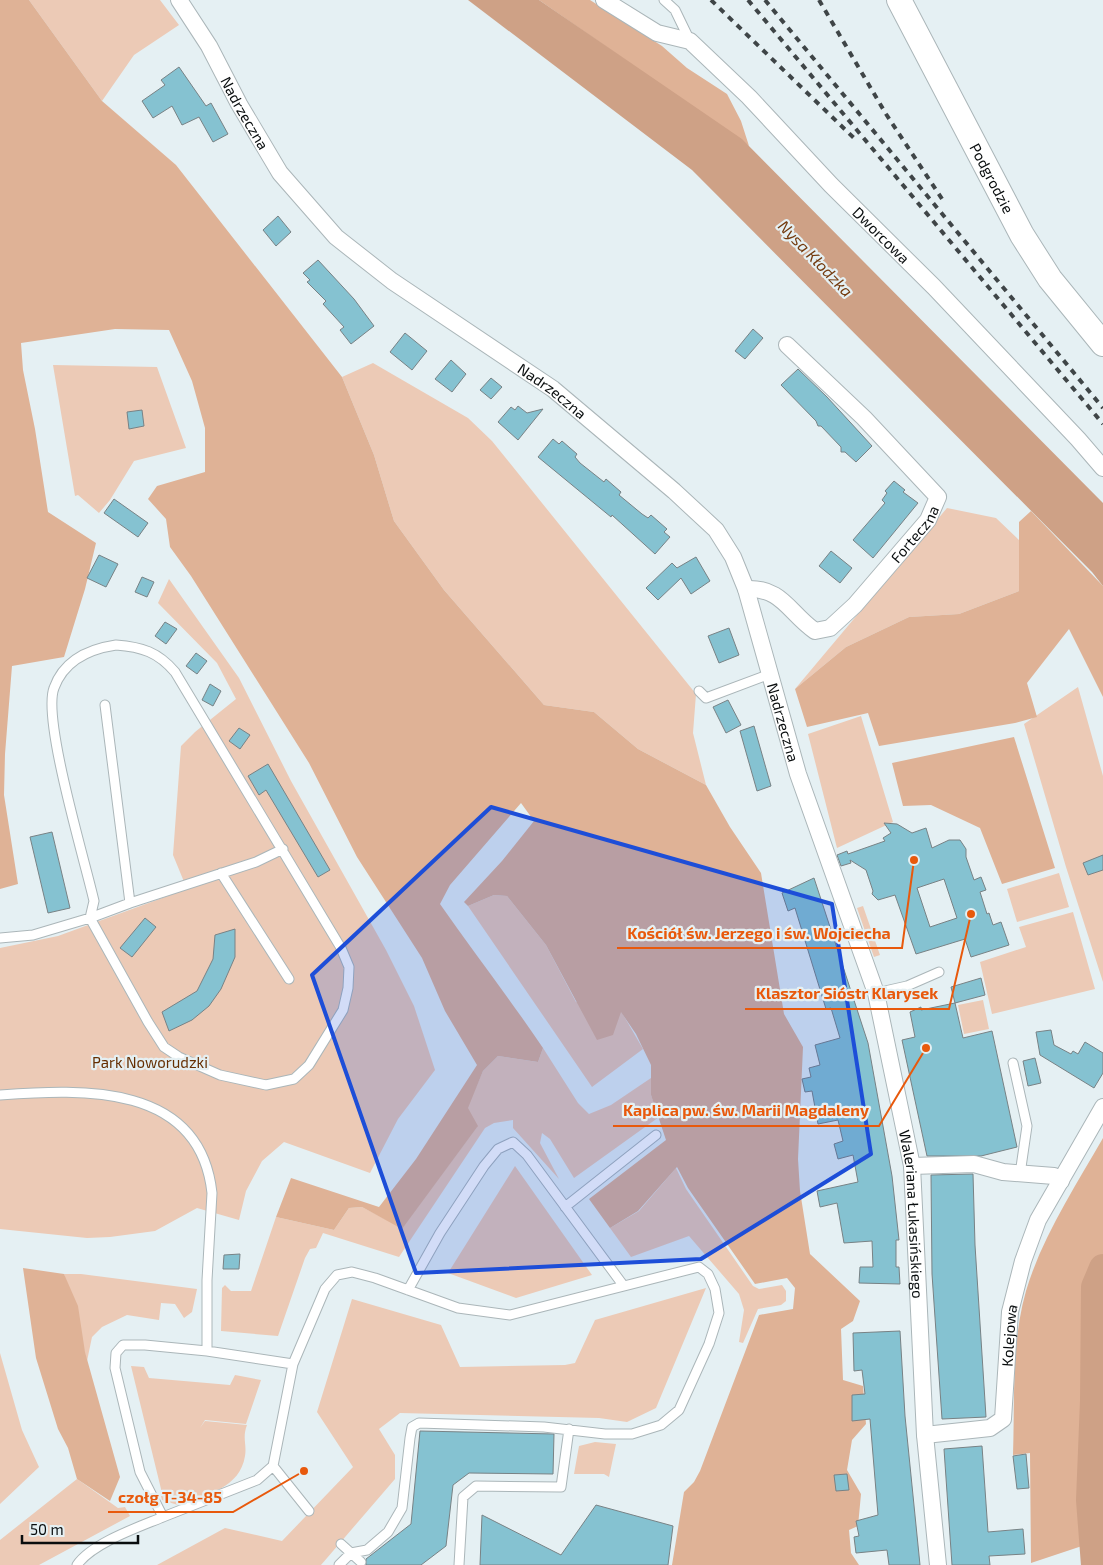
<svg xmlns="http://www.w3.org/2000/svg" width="1103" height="1565" font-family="'Exo 2',sans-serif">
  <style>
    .green { fill: #eccab6 }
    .forest { fill: #dfb296 }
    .water { fill: #cea186 }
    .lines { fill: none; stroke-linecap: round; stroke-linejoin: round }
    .river { stroke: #cea186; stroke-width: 28 }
    .building { fill: #85c2d1; stroke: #788285; fill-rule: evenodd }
    .service-casing { stroke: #abb6b9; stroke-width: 11 }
    .minor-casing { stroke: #abb6b9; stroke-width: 18 }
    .secondary-casing { stroke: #abb6b9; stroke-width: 26 }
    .service { stroke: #fff; stroke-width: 9 }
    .minor { stroke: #fff; stroke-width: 16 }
    .secondary { stroke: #fff; stroke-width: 24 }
    .rail { stroke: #3f4547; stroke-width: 4; stroke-dasharray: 6 6; stroke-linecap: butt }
    .marked { fill: #1d4ed8; fill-opacity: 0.2; stroke: #1d4ed8; stroke-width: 4; stroke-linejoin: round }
    .labels { text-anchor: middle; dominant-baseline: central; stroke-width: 4.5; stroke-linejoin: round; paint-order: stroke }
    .street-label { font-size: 15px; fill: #090d0e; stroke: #e5f0f3 }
    .park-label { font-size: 15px; fill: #652e00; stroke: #e5f0f3 }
    .water-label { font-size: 16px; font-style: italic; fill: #733a0e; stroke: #e5f0f3 }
    .leader { fill: none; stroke: #e8590c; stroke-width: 2 }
    .callout-dot { fill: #e8590c; stroke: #e5f0f3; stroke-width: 2 }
    .callout-label { font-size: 16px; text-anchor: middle; font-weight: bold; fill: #e8590c; stroke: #e5f0f3; stroke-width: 4.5; stroke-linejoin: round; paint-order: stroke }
  </style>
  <rect width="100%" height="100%" fill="#e5f0f3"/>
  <path class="green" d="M29 0H160L179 25 134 55 102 101Z
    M373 363 468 418 492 441 696 694 693 733 706 785 638 749 594 712 544 705 444 590 394 521 374 455 342 377Z
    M53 365 157 367 186 448 134 461 110 500 99 513 78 495 75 496Z
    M947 508 996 518 1019 540V591L959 614 909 617 846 647 795 689Z
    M169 579 239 678 291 781 386 950 414 1006 435 1070 398 1119 370 1173 284 1142 262 1161 246 1191 239 1220 197 1208 155 1231 110 1237 87 1238 0 1229V948L58 936 187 889 173 855 181 746 195 732 236 699 217 663 158 603Z
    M1078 687 1103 776V982L1066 867 1024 724Z
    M861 716 893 822 837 848 808 734Z
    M1059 873 1069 907 1017 922 1007 889Z
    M494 895 507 896 546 945 576 1002 621 1011 643 1049 592 1087 468 906Z
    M863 906 880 955 874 957 857 908Z
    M1073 912 1095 989 992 1014 980 962 1026 947 1019 927Z
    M983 1000 989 1029 964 1034 958 1005Z
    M543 1048 578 1103 589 1114 611 1105 651 1078V1095L659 1117 574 1178 550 1139 542 1133 540 1143 559 1179 513 1128V1120L494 1123 485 1128 399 1257 323 1233 316 1248 310 1249 305 1258 278 1336 221 1331 222 1288 225 1285 231 1291H251L276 1217 334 1230 349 1208 362 1207 402 1228 477 1127 467 1108 483 1071 498 1056 538 1062Z
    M515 1166 592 1275 516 1298 448 1273Z
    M676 1168 686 1189 753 1286 759 1289 782 1285 786 1291V1301L781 1305 758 1309 743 1343 739 1342 744 1310 739 1294 689 1236 631 1257 610 1228 639 1211Z
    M64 1274H81L197 1289 192 1312 184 1318 175 1304 161 1303 159 1320 127 1315 102 1327 92 1337 87 1361Z
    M706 1288 656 1408 627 1422 599 1418 400 1413 379 1429 395 1455V1479L321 1565H157L225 1528 282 1541 353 1467 317 1412 352 1299 441 1325 460 1367 565 1365 575 1363 595 1320Z
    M0 1353 22 1430 39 1467 0 1504Z
    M131 1366 144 1367 149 1378 230 1385 235 1375 261 1380 246 1424 205 1420 200 1428 205 1421 247 1425C242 1438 247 1444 245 1456 240 1488 207 1494 181 1506L162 1500 161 1496 164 1490 162 1493Z
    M595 1442 616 1444 609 1477 604 1474H574L579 1446Z
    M77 1479 118 1508 125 1507 130 1516 39 1565H0V1540Z"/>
  <path class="forest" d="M0 0H29L102 101 176 165 342 377 374 455 394 521 444 590 544 705 594 712 638 749 706 785 730 827 761 873 784 1014 803 1047 798 1159 800 1191 810 1254 860 1301 853 1321 841 1329 843 1380 863 1386 866 1424 852 1440 847 1470 861 1494 858 1526 849 1530 851 1553 859 1565H672L684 1492 694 1482 700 1471 759 1315 793 1309 795 1288 787 1278 755 1284 688 1188 677 1167 638 1211 610 1228 589 1199 666 1140 651 1095V1065L636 1034 621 1012 613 1035 597 1040 546 945 507 896 494 895 468 906 464 902 502 861 534 821 521 803 450 885 440 904C474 953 510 999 543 1048L538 1062 498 1056 483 1071 468 1108 478 1126 402 1229 362 1207 349 1208 334 1230 276 1217 291 1178 379 1207 416 1159 477 1065 445 1011 422 958 357 857 309 763 191 576 170 547 166 519 148 499 157 486 205 472V428L192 381 169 330 115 329 21 343 23 370 35 429 48 512 96 543 85 589 64 657 12 666 5 754 4 795 18 884 0 889Z
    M539 0H590L662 46 687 68 727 94 741 121 749 146Z
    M1031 511 1103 586V697L1069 629 1027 683 1037 717 1015 723 879 746 868 713 807 727 795 689 846 647 909 617 959 614 1019 591V522Z
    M1014 737 1055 868 1002 884 980 828 931 805 903 806 892 763Z
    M1103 1138V1539L1031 1563 1030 1453 1013 1455C1015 1401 1011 1343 1026 1291 1042 1237 1075 1187 1103 1138Z
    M23 1268 64 1274 78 1306 85 1352 120 1477 110 1501 77 1479 68 1448 58 1429 36 1358Z"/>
  <path class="water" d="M468 0H539L742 139 1103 503V586L1092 572 692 170Z"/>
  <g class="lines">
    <path class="river" d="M1095 1565 1090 1500 1094 1401 1095 1287 1103 1268"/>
  </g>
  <path class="building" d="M179 67 206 106 211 103 228 134 213 142 199 117 182 125 172 106 153 118 142 101 165 85 161 80Z
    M278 216 291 232 276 246 263 230Z
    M318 260 354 299 374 326 351 344 340 330 344 327 323 304 326 301 307 282 310 280 303 273Z
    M753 329 763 338 745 359 735 351Z
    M405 333 427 351 412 370 390 352Z
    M451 360 466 374 452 392 435 379Z
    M798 369 827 397 872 446 856 462 845 452H841V447L821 426H818L816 421 781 385Z
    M491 378 502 387 491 399 480 390Z
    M518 406 527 413 543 409 518 440 498 422 511 407 515 410Z
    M142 410 144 426 129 429 127 412Z
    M553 439 559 444 562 441 577 454 575 457 580 463 604 482 606 479 621 492 619 495 642 514 648 518 651 515 667 529 664 532 670 537 655 554 612 515 611 517 538 457Z
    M894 481 905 490 903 492 918 503 873 558 853 540 885 503 882 500 887 493 885 491Z
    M114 499 148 523 138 537 104 513Z
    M831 551 852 568 840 583 819 566Z
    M99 555 118 564 106 587 87 578Z
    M696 557 710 581 691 594 681 578 658 600 646 588 672 563 677 568Z
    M142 577 154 582 147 597 135 592Z
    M165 622 177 629 166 644 155 636Z
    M729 628 739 655 719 663 708 636Z
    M196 653 207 661 197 674 186 666Z
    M210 684 221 691 213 706 202 700Z
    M728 700 741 725 726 733 713 707Z
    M754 726 771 786 757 791 740 731Z
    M239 728 250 735 240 749 229 741Z
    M268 764 330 870 318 877 266 790 259 795 248 776Z
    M884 823 897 824 912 833 926 828 932 848 949 840H960L966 849V857L974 880 981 877 986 890 980 892 987 914 989 913 993 925 1001 922 1009 945 971 957 965 939 916 954 895 895 878 900 872 894 873 891 866 870 850 860 851 863 841 866 837 855 847 851 848 854 885 841 883 838 891 833ZM944 879 957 918 930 927 917 888Z
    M52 832 70 908 48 913 30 837Z
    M1103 855V870L1088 875 1083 863Z
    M814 878 868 1043 892 1176 899 1240H896V1267H899L900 1284 859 1283 860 1267H873L872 1241 844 1243 837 1203 820 1207 817 1191 858 1182 853 1155 838 1159 834 1144 843 1141 838 1120 818 1124 812 1091 805 1092 802 1079 811 1077 809 1068 820 1065 815 1045 840 1038 831 1008 826 1009 795 908 788 911 782 893Z
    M145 918 156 927 132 957 120 948Z
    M235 929V957L221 989 209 1006 192 1020 169 1031 162 1012 197 991 213 959 215 935Z
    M981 978 985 995 955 1003 951 987Z
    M955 1003 963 1038 992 1031 1017 1147 981 1156H927L902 1040 915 1037 910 1012 921 1007V1010Z
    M1051 1030 1054 1045 1071 1054 1073 1051 1078 1054 1085 1042 1103 1053V1073L1094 1088 1040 1055 1036 1032Z
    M1035 1058 1041 1083 1028 1086 1023 1061Z
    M973 1174 975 1245 986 1417 942 1419 932 1274 931 1175Z
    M240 1254 239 1269H223L224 1255Z
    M900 1331 905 1416 920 1565H889L887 1550 856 1553 854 1537 859 1536 856 1521 878 1515 870 1419 852 1421V1395L865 1394 862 1370 854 1371 853 1333Z
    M420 1431 554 1434 553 1474 469 1473 453 1485 446 1546 421 1565H366V1559L411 1524Z
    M982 1446 988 1532 1023 1529 1025 1554 989 1556 990 1565H952L944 1449Z
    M1026 1454 1029 1488 1017 1489 1013 1456Z
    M847 1474 849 1490 836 1491 834 1475Z
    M596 1505 673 1526 668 1565H480L482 1515 561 1555Z"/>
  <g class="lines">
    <defs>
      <path id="service" d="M664 0 675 10 690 41
        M116 645C142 647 158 652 175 672L341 948 349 967 348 988 343 1010 309 1065 294 1079 266 1085 220 1075 179 1057 164 1047 148 1022 90 918 94 901C85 861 42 719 54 688 64 660 89 649 116 645Z
        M699 691 706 698 770 674
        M221 873 289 979
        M130 903 256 862 283 849
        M0 938 33 935 90 918 130 903 105 705
        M876 993 907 986 939 972
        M1013 1063 1027 1126 1020 1174
        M0 1095C83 1089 200 1083 212 1193L207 1280V1351L145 1345H123L116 1353 115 1368 140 1472 163 1517C139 1527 92 1543 77 1565
        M565 1207 656 1135
        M408 1290 440 1233 484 1166 498 1149 513 1142 527 1155 623 1285
        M207 1351 293 1364 325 1289 337 1275 352 1272 375 1278 458 1308 510 1315 699 1267 708 1274 715 1289 719 1313 709 1344 679 1410 661 1425 632 1434H605L544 1427 419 1423 412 1427 410 1438 402 1508 388 1532 367 1550 351 1553 339 1565
        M273 1466 309 1511
        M163 1517 257 1480 273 1466 293 1364
        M341 1544 361 1562
        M459 1565 463 1497 476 1486 561 1487 569 1429"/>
      <g id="minor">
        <path id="s1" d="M179 0 209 46 239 104 280 173 336 237 392 281 553 389 674 491 716 530 733 557 746 589 798 774 876 993 912 1166 925 1435 938 1565"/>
        <path id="s2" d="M604 0 657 33 690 41 749 97 831 185 934 287 1078 439 1103 468"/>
        <path id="s3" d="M746 589C782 587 789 613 815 631L830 628 855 605 928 520 938 497 864 418 787 345"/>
        <path d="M912 1166 974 1164 1003 1172 1054 1176 1061 1181"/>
        <path id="s4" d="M925 1435 990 1428 1003 1419 1010 1312 1023 1261 1038 1220 1103 1107"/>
      </g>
      <g id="secondary">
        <path id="s5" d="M899 0 1022 235 1050 279 1103 344"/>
      </g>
    </defs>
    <use href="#service" class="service-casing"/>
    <use href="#minor" class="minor-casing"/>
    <use href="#secondary" class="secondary-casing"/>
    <use href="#service" class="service"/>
    <use href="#minor" class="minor"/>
    <use href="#secondary" class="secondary"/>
    <path class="rail" d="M711 0 857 141
      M748 0 1103 424
      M765 0 1103 408
      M819 0 886 114 944 202"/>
  </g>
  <path class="marked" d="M491 807 832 904 871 1154 701 1259 416 1273 312 975Z"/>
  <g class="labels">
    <g class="street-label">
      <text stroke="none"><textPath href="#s1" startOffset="131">Nadrzeczna</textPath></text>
      <text stroke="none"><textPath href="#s5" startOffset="201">Podgrodzie</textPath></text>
      <text stroke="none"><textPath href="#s2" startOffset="369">Dworcowa</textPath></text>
      <text stroke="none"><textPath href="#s1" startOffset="551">Nadrzeczna</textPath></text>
      <text stroke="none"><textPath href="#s3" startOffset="226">Forteczna</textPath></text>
      <text stroke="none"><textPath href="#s1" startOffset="971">Nadrzeczna</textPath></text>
      <text stroke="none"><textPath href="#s1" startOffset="1482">Waleriana Łukasińskiego</textPath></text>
      <text stroke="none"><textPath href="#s4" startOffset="165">Kolejowa</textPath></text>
    </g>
    <g class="park-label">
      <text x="150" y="1062">Park Noworudzki</text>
    </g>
    <g class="water-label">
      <text transform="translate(816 258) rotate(46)">Nysa Kłodzka</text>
    </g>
  </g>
  <path class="leader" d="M914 860L902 948H617M971 914L949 1009H745M926 1048L879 1126H613M304 1471L233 1512H108"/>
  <g class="callout-dot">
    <circle cx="914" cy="860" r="5"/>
    <circle cx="971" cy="914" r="5"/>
    <circle cx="926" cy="1048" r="5"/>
    <circle cx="304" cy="1471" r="5"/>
  </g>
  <g class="callout-label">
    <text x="759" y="939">Kościół św. Jerzego i św. Wojciecha</text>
    <text x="847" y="999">Klasztor Sióstr Klarysek</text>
    <text x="746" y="1116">Kaplica pw. św. Marii Magdaleny</text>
    <text x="170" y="1503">czołg T-34-85</text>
  </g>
  <path d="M22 1535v8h116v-8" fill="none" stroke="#090d0e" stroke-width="2.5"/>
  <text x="30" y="1535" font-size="15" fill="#090d0e" stroke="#e5f0f3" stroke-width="4" paint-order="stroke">50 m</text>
</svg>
